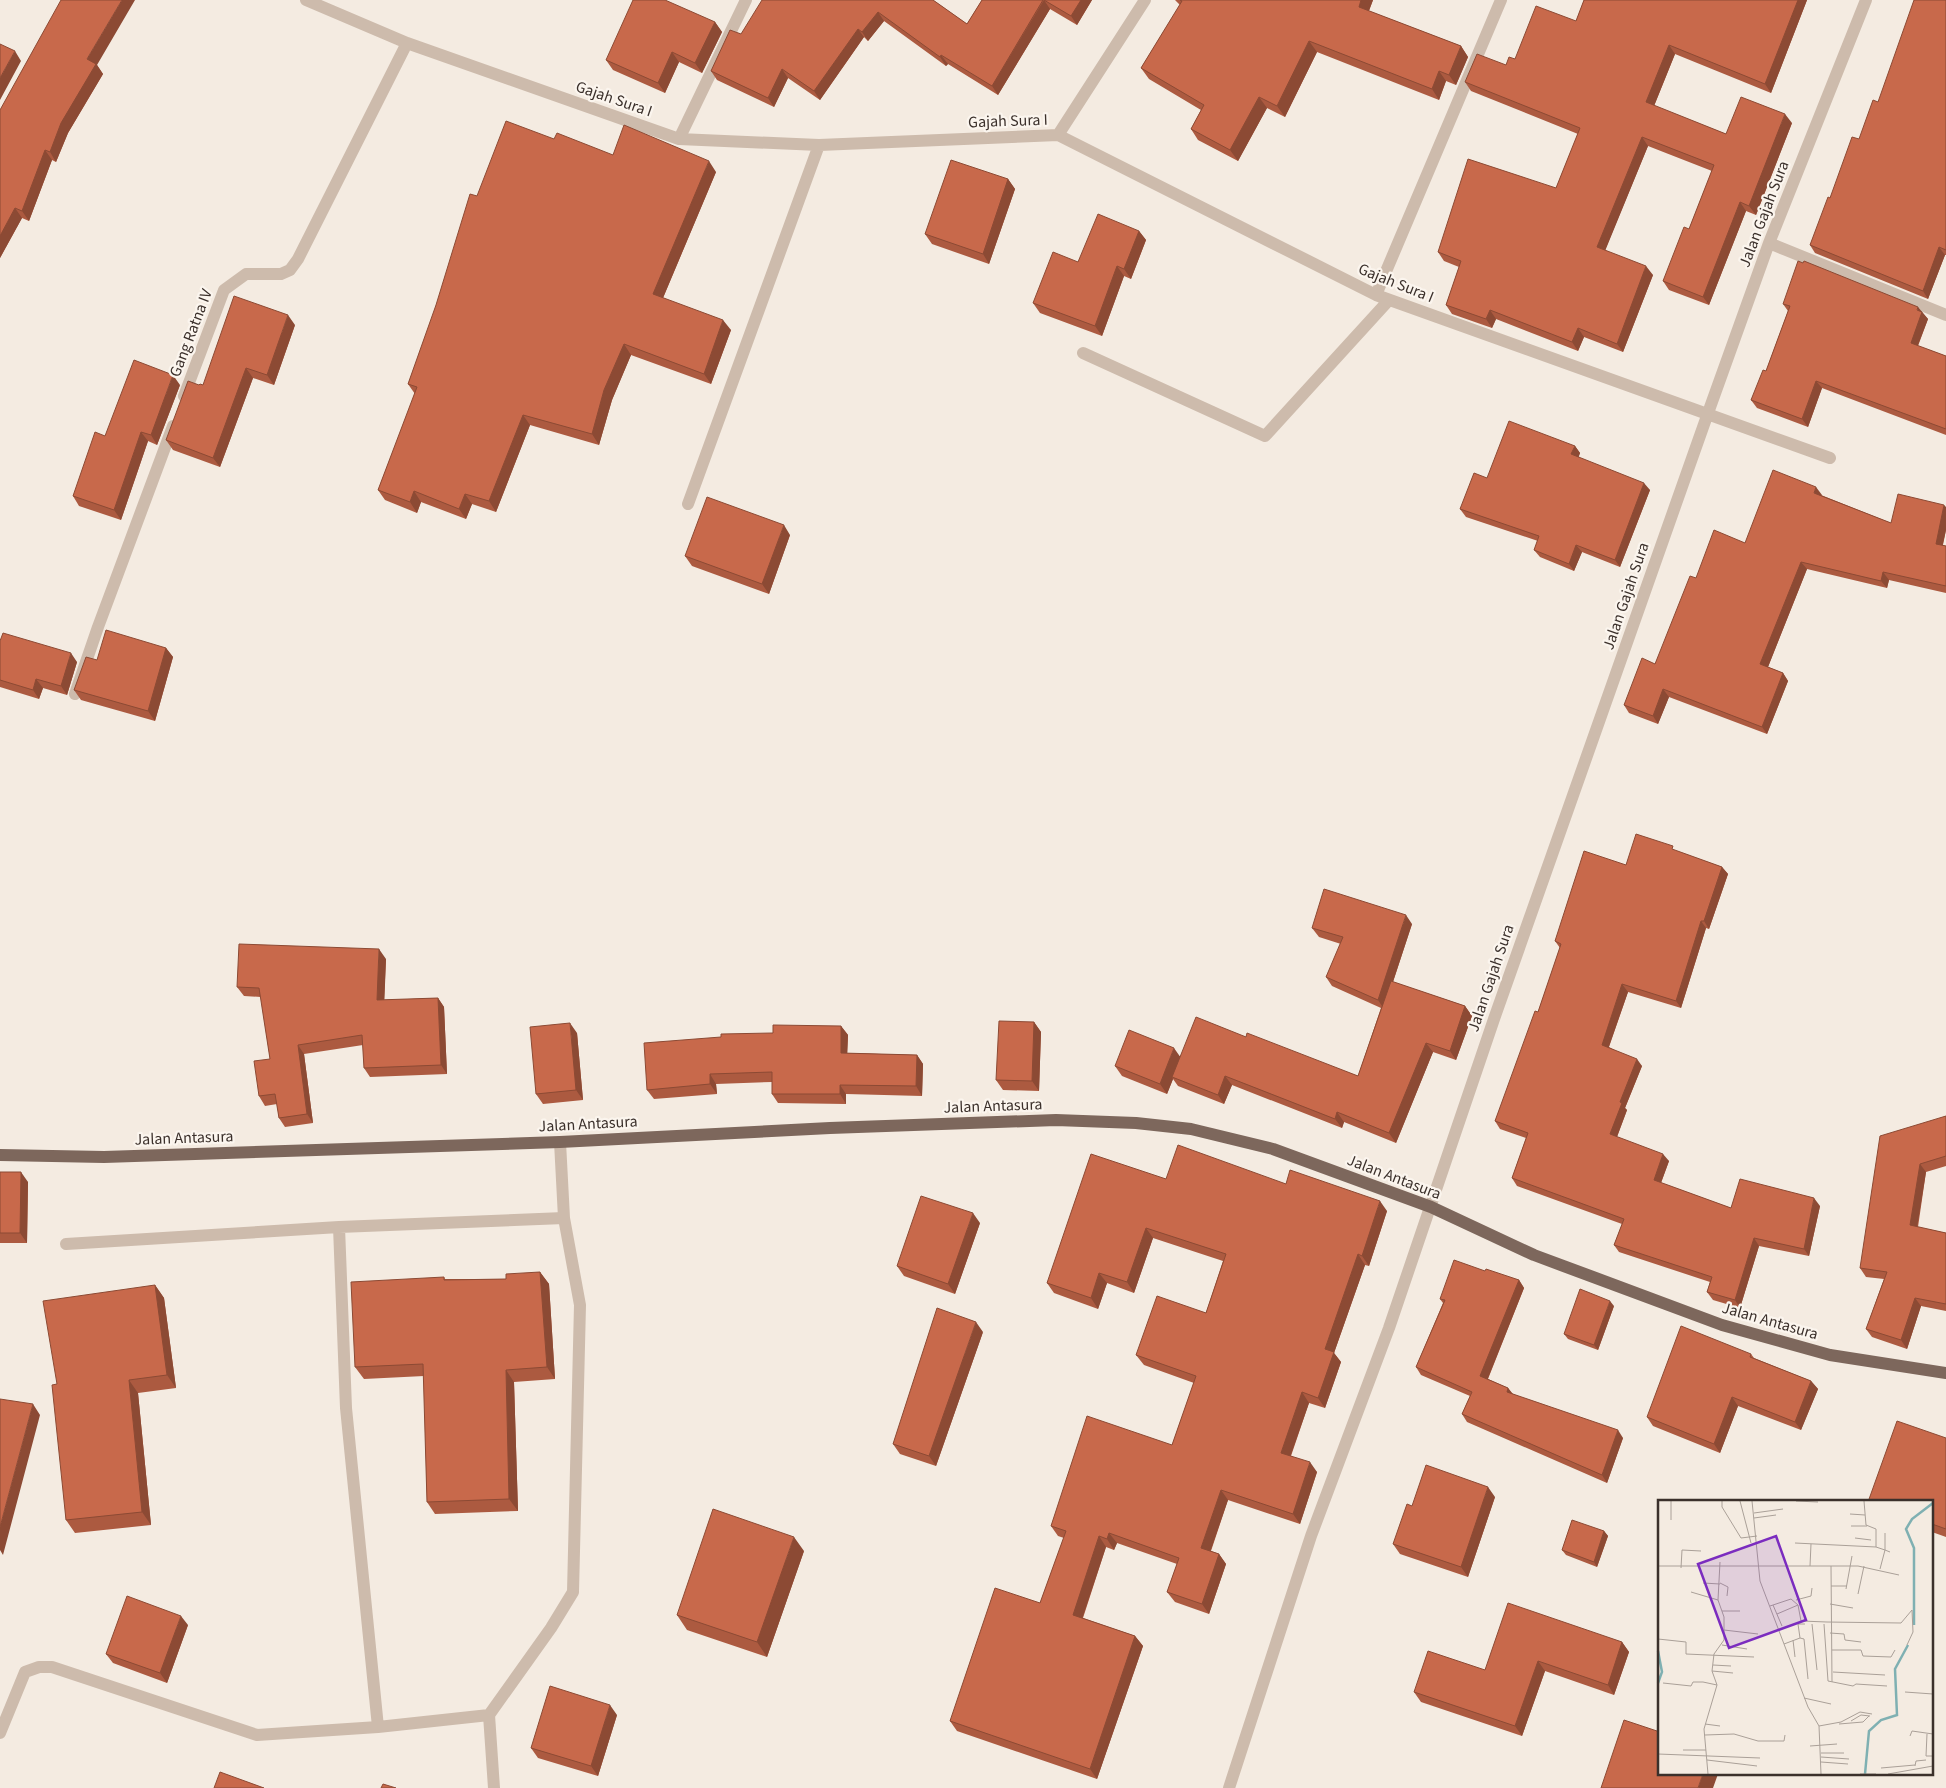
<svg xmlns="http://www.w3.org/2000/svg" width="1946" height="1788" font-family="'Source Sans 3',sans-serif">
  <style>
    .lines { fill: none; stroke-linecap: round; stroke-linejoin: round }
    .minor { stroke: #cdbbac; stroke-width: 12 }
    .major { stroke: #7d675c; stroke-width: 12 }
    .wall { fill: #ac5a40 }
    .shaded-wall { fill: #8c4a34 }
    .building { fill: #c8694b; stroke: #8c4a34 }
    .labels { text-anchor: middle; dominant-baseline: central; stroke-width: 4.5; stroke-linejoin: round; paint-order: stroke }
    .street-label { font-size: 16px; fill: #3b302b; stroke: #fbf5ee }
    .inset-river { fill: none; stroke: #7fb0b2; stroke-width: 2.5 }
    .inset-road { fill: none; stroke: #aaa098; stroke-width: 1 }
    .view { fill: #7b2cbf; fill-opacity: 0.15; stroke: #7b2cbf; stroke-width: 2.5 }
    .inset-edge { fill: none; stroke: #3b302b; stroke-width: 2.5 }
  </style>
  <rect width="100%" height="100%" fill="#f4ebe1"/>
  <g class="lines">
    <path class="minor" d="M306 0 407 43 679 139 819 145 1058 135 1376 295 1830 458
      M1058 135 1145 0
      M679 139 746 0
      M1769 243 1946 315
      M1376 295 1501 0
      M1083 353 1265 436 1389 300
      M184 396 224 290 246 274H281L290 270 298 259 407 43
      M688 504 819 145
      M75 694 98 627 173 426
      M339 1227 346 1408 378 1727
      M66 1244 339 1227 564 1218
      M489 1715 494 1788
      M0 1733 25 1672 39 1667H52L257 1735 378 1727 489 1715 551 1628 573 1592 580 1305 564 1218 560 1142
      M1229 1788 1311 1536 1389 1328 1494 1019 1708 413 1769 243 1866 0"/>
    <path class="major" d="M0 1155 104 1157 560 1142 830 1128 1056 1120 1136 1123 1191 1129 1273 1149 1431 1207 1534 1255 1722 1325 1830 1355 1946 1373"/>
  </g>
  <path class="wall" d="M933 0 967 24 982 0H1092L1077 25 1050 9 998 95 948 64 946 66 884 21 868 41 864 37 820 100 788 78 774 107 717 80 711 71 741 34Z
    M1175 0H1373L1369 11 1461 46 1468 57 1456 85 1446 81 1439 100 1317 52 1285 117 1267 108 1238 161 1198 140 1191 129 1201 110 1149 79 1141 68 1180 5Z
    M1584 0H1807L1771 93 1675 54 1654 106 1726 134 1792 123 1756 215 1746 211 1709 305 1669 290 1663 281 1689 229 1712 171 1648 146 1605 250 1653 275 1623 352 1584 337 1578 351 1496 319 1492 328 1452 314 1446 305 1459 267 1444 261 1438 252 1556 188 1578 134 1471 91 1465 82 1506 65 1576 21Z
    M1946 0V255H1945L1928 299 1815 253 1810 245 1830 198 1878 102Z
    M715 22 722 32 702 73 679 62 665 93 613 70 606 60Z
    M97 65 103 74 68 133 56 162 52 160 29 221 22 218 0 258V110Z
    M613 155 716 172 663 298 731 330 711 384 631 355 612 400 599 445 530 425 496 512 472 504 466 519 421 502 417 513 385 500 378 490 415 394 408 384 477 196Z
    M1008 179 1015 189 989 264 932 244 925 234Z
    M1139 231 1146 240 1131 279 1124 276 1102 336 1040 313 1033 303 1078 262Z
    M1783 304 1921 311 1928 319 1918 346 1946 356V435L1822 388 1808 427 1757 408 1751 400 1766 371 1788 311Z
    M295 325 274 385 253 378 220 467 173 450 166 440 199 385H203Z
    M180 385 157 445 148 441 121 520 79 506 73 496 105 436Z
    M1575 446 1580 453 1578 457 1650 490 1620 567 1582 552 1574 571 1540 557 1534 550 1538 541 1466 517 1460 509 1487 478Z
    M1821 495 1891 523 1946 507V530L1943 545 1946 546V593L1889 580 1887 588 1807 569 1768 667 1783 673 1788 681 1767 734 1669 697 1658 724 1629 713 1624 705 1655 664 1696 578 1745 543 1822 495Z
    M790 535 769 594 692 566 685 556Z
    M0 641 77 662 67 695 43 688 39 699 0 687Z
    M166 648 173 657 155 721 81 700 74 690 97 660Z
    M1676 851 1722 867 1728 874 1709 929 1706 928 1681 1008 1628 992 1609 1047 1642 1066 1625 1108 1627 1110 1617 1137 1669 1161 1661 1183 1731 1208 1820 1206 1809 1256 1759 1246 1740 1308 1713 1300 1707 1292 1710 1282 1619 1252 1614 1245 1622 1224 1517 1186 1512 1178 1526 1138 1500 1129 1495 1121 1538 1012 1560 948 1555 941 1626 865Z
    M1412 924 1393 982 1465 1006 1472 1016 1456 1060 1433 1052 1396 1143 1344 1122 1342 1128 1232 1085 1224 1104 1178 1086 1173 1079 1167 1094 1122 1076 1115 1066 1180 1056 1246 1037 1358 1076 1381 1008 1332 986 1326 977 1341 944 1319 937 1312 928Z
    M386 959 384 1000 438 998 444 1007 447 1074 370 1077 364 1068 363 1045 304 1054 313 1123 285 1127 279 1118 277 1104 265 1106 259 1096 270 1059 261 997 244 996 237 987Z
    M1034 1022 1041 1032 1039 1091 1003 1090 996 1080Z
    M841 1026 848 1035 847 1053 917 1055 923 1064 922 1096 846 1094V1104L778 1103 772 1094V1082L716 1084 717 1094 654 1099 647 1090 773 1033Z
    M577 1033 583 1100 543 1104 536 1094Z
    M1946 1116V1166L1926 1172 1918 1227 1946 1233V1311L1921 1306 1907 1349 1872 1337 1866 1329 1884 1279 1866 1277 1860 1268Z
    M0 1172 28 1182 27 1243H0Z
    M1166 1179 1286 1184 1387 1211 1369 1266 1365 1265 1334 1353 1341 1362 1325 1408 1309 1403 1291 1456 1317 1472 1300 1524 1228 1500 1211 1551 1219 1554 1226 1564 1209 1614 1175 1602 1167 1592 1177 1564 1117 1543 1114 1550 1106 1547 1083 1618 1135 1636 1143 1646 1097 1779 957 1731 950 1721 1040 1603 1064 1538 1058 1536 1051 1526 1172 1445 1194 1383 1144 1365 1136 1355 1206 1313 1223 1261 1153 1238 1134 1293 1107 1283 1098 1309 1054 1293 1047 1283Z
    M980 1223 955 1294 904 1276 897 1266Z
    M1485 1271 1519 1280 1524 1288 1488 1379 1508 1388 1513 1394 1623 1438 1607 1483 1467 1422 1462 1414 1470 1396 1421 1375 1416 1367 1443 1303 1440 1299Z
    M540 1272 549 1284 555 1379 514 1382 518 1511 435 1514 427 1502 424 1376 364 1379 355 1367 444 1277 445 1279H506Z
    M155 1285 164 1298 176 1388 138 1393 151 1525 75 1533 66 1520 57 1384Z
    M1614 1306 1598 1350 1568 1339 1564 1334Z
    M983 1332 936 1466 900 1454 893 1444Z
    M1751 1354 1754 1358 1811 1381 1818 1389 1801 1430 1738 1406 1720 1453 1653 1426 1647 1417Z
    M1946 1438V1537L1932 1532V1502Z
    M1495 1497 1468 1577 1400 1554 1393 1544 1412 1506Z
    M1604 1531 1608 1536 1597 1567 1566 1555 1562 1550Z
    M804 1551 767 1657 687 1630 677 1615Z
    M188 1625 167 1683 113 1663 106 1654Z
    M1622 1642 1629 1652 1614 1695 1545 1671 1522 1736 1421 1702 1414 1692 1485 1670Z
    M617 1715 598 1776 538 1758 531 1748Z"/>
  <path class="shaded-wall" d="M122 0H135L97 65 103 74 68 133 56 162 50 152 61 123 87 59Z
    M1044 0 1050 9 998 95 992 86Z
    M1081 0H1092L1077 25 1071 16Z
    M1361 0H1373L1366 18 1359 7Z
    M1798 0H1807L1771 93 1765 84Z
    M878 12 884 21 868 41 862 32Z
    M715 22 722 32 702 73 695 63Z
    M858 29 864 37 820 100 814 91Z
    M1309 41 1317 52 1285 117 1277 106Z
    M1669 45 1675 54 1652 111 1646 102Z
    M1461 46 1468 57 1456 85 1449 75Z
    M15 51 21 61 0 100V78Z
    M672 52 679 62 665 93 658 83Z
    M941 55 948 64 946 66 940 57Z
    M782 69 788 78 774 107 768 98Z
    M1439 71 1446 81 1439 100 1432 89Z
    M1259 97 1267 108 1238 161 1230 150Z
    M1785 114 1792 123 1756 215 1749 206Z
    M1642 137 1648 146 1603 256 1597 247Z
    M45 150 52 160 29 221 22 211Z
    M709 161 716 172 660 305 653 294Z
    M1008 179 1015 189 989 264 983 254Z
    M1740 202 1746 211 1709 305 1703 297Z
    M15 208 22 218 0 258V236Z
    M1139 231 1146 240 1131 279 1124 269Z
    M1939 247 1945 255 1928 299 1923 291Z
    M1117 266 1124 276 1102 336 1095 326Z
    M1646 266 1653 275 1623 352 1617 344Z
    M1918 307 1928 319 1916 350 1911 343Z
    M1490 310 1496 319 1492 328 1486 319Z
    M288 315 295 325 274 385 267 375Z
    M723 320 731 330 711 384 704 374Z
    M1578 328 1584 337 1578 351 1572 342Z
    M624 344 631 355 612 400 599 445 592 434 604 390Z
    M246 368 253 378 220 467 213 458Z
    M173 375 180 385 157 445 151 435Z
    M1816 381 1822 388 1808 427 1802 419Z
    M523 415 530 425 496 512 489 501Z
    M141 432 148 441 121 520 114 510Z
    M1575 446 1580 453 1577 462 1571 454Z
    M1644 483 1650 490 1620 567 1615 560Z
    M1816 487 1822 495 1819 500 1814 493Z
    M414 491 421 502 417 513 410 502Z
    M465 494 472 504 466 519 459 509Z
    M1944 505 1946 507V530L1941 552 1936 544Z
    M784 525 790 535 769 594 762 584Z
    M1576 545 1582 552 1574 571 1569 564Z
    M1801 562 1807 569 1766 672 1760 664Z
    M1883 572 1889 580 1887 588 1881 581Z
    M166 648 173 657 155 721 148 711Z
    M71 653 77 662 67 695 61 686Z
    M1783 673 1788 681 1767 734 1762 727Z
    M36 679 43 688 39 699 33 690Z
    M1663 689 1669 697 1658 724 1653 716Z
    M1722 867 1728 874 1709 929 1704 921Z
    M1406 915 1412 924 1384 1009 1378 1000Z
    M1701 921 1706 928 1681 1008 1676 1001Z
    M379 949 386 959 384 1010 377 1000Z
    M1622 984 1628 992 1607 1052 1602 1045Z
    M438 998 444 1007 447 1074 441 1065Z
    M1465 1006 1472 1016 1456 1060 1450 1051Z
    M1034 1022 1041 1032 1039 1091 1032 1081Z
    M570 1023 577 1033 583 1100 576 1090Z
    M841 1026 848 1035 847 1062 841 1053Z
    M1426 1043 1433 1052 1396 1143 1389 1133Z
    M298 1045 304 1054 313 1123 307 1114Z
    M1174 1048 1181 1058 1172 1077 1173 1079 1167 1094 1160 1084Z
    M917 1055 923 1064 922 1096 916 1086Z
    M1637 1059 1642 1066 1625 1108 1627 1110 1615 1142 1610 1134 1620 1102Z
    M710 1074 716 1084 717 1094 710 1084Z
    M1225 1076 1232 1085 1224 1104 1218 1095Z
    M840 1085 846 1094V1104L840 1094Z
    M1337 1112 1344 1122 1342 1128 1335 1119Z
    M1663 1154 1669 1161 1659 1188 1654 1180Z
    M1920 1164 1926 1172 1916 1234 1910 1225Z
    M21 1172 28 1182 27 1243 20 1233Z
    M1814 1198 1820 1206 1809 1256 1804 1249Z
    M1380 1201 1387 1211 1369 1266 1362 1256Z
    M973 1213 980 1223 955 1294 948 1284Z
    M1146 1228 1153 1238 1134 1293 1127 1282Z
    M1754 1238 1759 1246 1740 1308 1735 1300Z
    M1358 1254 1365 1265 1334 1353 1341 1362 1325 1408 1318 1398 1325 1349Z
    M540 1272 549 1284 555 1379 547 1367Z
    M1099 1273 1107 1283 1098 1309 1091 1298Z
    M1519 1280 1524 1288 1486 1383 1480 1376Z
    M155 1285 164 1298 176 1388 167 1375Z
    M1915 1298 1921 1306 1907 1349 1901 1340Z
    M1610 1301 1614 1306 1598 1350 1594 1345Z
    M976 1322 983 1332 936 1466 929 1456Z
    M506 1370 514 1382 518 1511 509 1499Z
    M129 1380 138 1393 151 1525 142 1512Z
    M1811 1381 1818 1389 1801 1430 1795 1422Z
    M1508 1388 1514 1396 1507 1392Z
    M1302 1392 1309 1403 1288 1463 1281 1453Z
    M1732 1397 1738 1406 1720 1453 1714 1444Z
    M33 1404 40 1415 3 1555 0 1550V1527Z
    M1618 1430 1623 1438 1607 1483 1602 1475Z
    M1310 1462 1317 1472 1300 1524 1293 1514Z
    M1488 1487 1495 1497 1468 1577 1461 1567Z
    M1221 1490 1228 1500 1208 1558 1201 1548Z
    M1604 1531 1608 1536 1597 1567 1594 1562Z
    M1109 1533 1117 1543 1114 1550 1107 1539Z
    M1099 1536 1106 1547 1080 1625 1073 1615Z
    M794 1537 804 1551 767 1657 757 1642Z
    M1219 1554 1226 1564 1209 1614 1202 1604Z
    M181 1616 188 1625 167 1683 160 1673Z
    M1135 1636 1143 1646 1097 1779 1090 1769Z
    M1622 1642 1629 1652 1614 1695 1608 1685Z
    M1538 1661 1545 1671 1522 1736 1515 1726Z
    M610 1705 617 1715 598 1776 591 1766Z
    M1703 1774H1718L1713 1788H1698Z"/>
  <path class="building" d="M61 0H122L87 59 96 64 61 123 50 152 45 150 22 211 15 208 0 236V110Z
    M633 0H665L715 22 695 63 672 52 658 83 606 60Z
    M762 0H933L967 24 982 0H1043L992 86 941 55 940 57 878 12 862 32 858 29 814 91 782 69 768 98 711 71 730 30 741 34Z
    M1044 0H1081L1071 16Z
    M1180 0H1361L1359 7 1461 46 1449 75 1439 71 1432 89 1309 41 1277 106 1259 97 1230 150 1191 129 1204 105 1141 68 1182 1Z
    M1584 0H1798L1765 84 1669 45 1646 102 1726 134 1741 97 1785 114 1749 206 1740 202 1703 297 1663 281 1684 227 1689 229 1714 165 1642 137 1597 247 1646 266 1617 344 1578 328 1572 342 1490 310 1486 319 1446 305 1461 261 1438 252 1468 159 1556 188 1580 128 1465 82 1477 54 1506 65 1509 57 1515 59 1536 6 1576 21Z
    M1914 0H1946V250L1939 247 1923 291 1810 245 1828 197 1830 198 1852 137 1859 139 1873 100 1878 102Z
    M0 44 15 51 0 78Z
    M506 121 554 139 557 133 613 155 624 125 709 161 653 294 723 320 704 374 624 344 604 390 592 434 523 415 489 501 465 494 459 509 414 491 410 502 378 490 417 387 408 384 436 305 470 194 477 196Z
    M951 160 1008 179 983 254 925 234Z
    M1098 214 1139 231 1124 269 1117 266 1095 326 1033 303 1053 252 1078 262Z
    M1798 261 1803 263 1804 261 1918 307 1917 310 1922 312 1911 343 1946 356V429L1816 381 1802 419 1751 400 1763 370 1766 371 1790 306 1783 304Z
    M234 296 288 315 267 375 246 368 213 458 166 440 188 381 199 385 200 384 203 385Z
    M134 360 173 375 151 435 141 432 114 510 73 496 95 432 105 436Z
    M1509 421 1575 446 1571 454 1644 483 1615 560 1576 545 1569 564 1534 550 1539 536 1460 509 1474 473 1487 478Z
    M1773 470 1816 487 1814 493 1891 523 1898 494 1944 505 1936 544 1946 546V586L1883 572 1881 581 1801 562 1760 664 1783 673 1762 727 1663 689 1653 716 1624 705 1642 658 1655 664 1690 576 1696 578 1714 530 1745 543Z
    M707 497 784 525 762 584 685 556Z
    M106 630 166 648 148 711 74 690 86 657 97 660Z
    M3 633 71 653 61 686 36 679 33 690 0 680V641Z
    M1636 834 1673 846 1672 849 1722 867 1704 921H1701L1676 1001 1622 984 1602 1045 1637 1059 1620 1102 1622 1103 1610 1134 1663 1154 1654 1180 1731 1208 1740 1179 1814 1198 1804 1249 1754 1238 1735 1300 1707 1292 1712 1277 1614 1245 1624 1219 1512 1178 1528 1133 1495 1121 1535 1011 1538 1012 1561 944 1555 941 1584 851 1626 865Z
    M1324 889 1406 915 1378 1000 1326 977 1343 937 1312 928Z
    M239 944 379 949 377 1000 438 998 441 1065 364 1068 362 1035 298 1045 307 1114 279 1118 275 1094 259 1096 254 1061 270 1059 259 988 237 987Z
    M1391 981 1465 1006 1450 1051 1426 1043 1389 1133 1337 1112 1335 1119 1225 1076 1218 1095 1172 1077 1196 1017 1246 1037 1247 1033 1358 1076Z
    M999 1021 1034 1022 1032 1081 996 1080Z
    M570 1023 576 1090 536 1094 530 1027Z
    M773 1025 841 1026V1053L917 1055 916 1086 840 1085V1094H772V1072L710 1074V1084L647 1090 644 1043 721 1037V1034L773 1033Z
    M1129 1030 1174 1048 1160 1084 1115 1066Z
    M1946 1116V1156L1920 1164 1910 1225 1946 1233V1304L1915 1298 1901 1340 1866 1329 1887 1272 1860 1268 1880 1136Z
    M1178 1145 1286 1184 1290 1170 1380 1201 1362 1256 1358 1254 1325 1349 1334 1352 1318 1398 1302 1392 1281 1453 1310 1462 1293 1514 1221 1490 1201 1548 1219 1554 1202 1604 1167 1592 1179 1558 1109 1533 1107 1539 1099 1536 1073 1615 1135 1636 1090 1769 950 1721 995 1588 1040 1603 1066 1531 1051 1526 1087 1416 1172 1445 1196 1376 1136 1355 1157 1296 1206 1313 1226 1254 1146 1228 1127 1282 1099 1273 1091 1298 1047 1283 1091 1154 1166 1179Z
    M0 1172H21L20 1233H0Z
    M921 1196 973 1213 948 1284 897 1266Z
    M1454 1260 1485 1271 1486 1269 1519 1280 1480 1376 1508 1388 1507 1392 1618 1430 1602 1475 1462 1414 1472 1392 1416 1367 1445 1300 1440 1299Z
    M540 1272 547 1367 506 1370 509 1499 427 1502 423 1364 355 1367 351 1282 444 1277V1280L506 1279V1274Z
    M155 1285 167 1375 129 1380 142 1512 66 1520 52 1385 57 1384 43 1301Z
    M1580 1289 1610 1301 1594 1345 1564 1334Z
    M937 1308 976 1322 929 1456 893 1444Z
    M1681 1326 1751 1354 1750 1357 1811 1381 1795 1422 1732 1397 1714 1444 1647 1417Z
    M0 1399 33 1404 0 1527Z
    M1897 1421 1946 1438V1529L1932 1524V1502H1868Z
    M1426 1465 1488 1487 1461 1567 1393 1544 1407 1504 1412 1506Z
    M713 1509 794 1537 757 1642 677 1615Z
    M1572 1520 1604 1531 1594 1562 1562 1550Z
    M127 1596 181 1616 160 1673 106 1654Z
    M1508 1603 1622 1642 1608 1685 1538 1661 1515 1726 1414 1692 1428 1651 1485 1670Z
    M550 1686 610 1705 591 1766 531 1748Z
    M1624 1720 1660 1732V1774H1703L1698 1788H1601Z
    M220 1772 264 1788H214Z
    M383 1784 396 1788H381Z"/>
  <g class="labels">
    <g class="street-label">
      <text transform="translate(614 99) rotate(19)">Gajah Sura I</text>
      <text transform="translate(1008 121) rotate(-2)">Gajah Sura I</text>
      <text transform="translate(1764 214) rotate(-69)">Jalan Gajah Sura</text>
      <text transform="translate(1396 283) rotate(22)">Gajah Sura I</text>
      <text transform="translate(191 333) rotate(-69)">Gang Ratna IV</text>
      <text transform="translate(1626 596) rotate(-71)">Jalan Gajah Sura</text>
      <text transform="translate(1491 978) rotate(-71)">Jalan Gajah Sura</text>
      <text transform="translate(993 1106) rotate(-2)">Jalan Antasura</text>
      <text transform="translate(588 1124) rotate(-3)">Jalan Antasura</text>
      <text transform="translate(184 1138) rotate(-2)">Jalan Antasura</text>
      <text transform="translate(1394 1177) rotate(21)">Jalan Antasura</text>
      <text transform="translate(1770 1321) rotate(16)">Jalan Antasura</text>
    </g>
  </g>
  <g transform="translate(1658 1500)">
    <rect width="275" height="275" fill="#f4ebe1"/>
    <path class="inset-river" d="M256 125V48L248 29 254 19 275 3M0 151 4 172 0 183M207 274 211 231 223 220 239 215 237 169 250 145"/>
    <path class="inset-road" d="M13 1V20M64 1V7L83 38 99 36M82 1 93 43M94 1 102 81 150 207 161 226 163 274M138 1 160 2M96 13 125 9M192 14 207 15M96 18 118 15M193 26H209M227 33V50L232 52M197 38 213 40M137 43 218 47V29L208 25 206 1M218 47 227 50 222 69M0 66H200L241 75M152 66 153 44M173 66 174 182M23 68 24 50 43 51M45 83 62 84M62 83 70 87 69 96M173 86H189M188 89 194 56M33 92 60 100M200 94 206 66M138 100 153 96 154 88M172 104 195 108M115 105 124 126M112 106 133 99 140 105 143 121 169 122 243 123 254 110 255 132 249 145M64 111H82M119 114 140 105M154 124 159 170M166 124 170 181 195 186 198 184 229 186M66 130 100 134M172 133 186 134 187 140 203 142M142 138 146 139 150 179M0 139 28 142V154L96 157M135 140 137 157M126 144 142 138 140 124H147M64 145 89 149M174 150H203L205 156 233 157 237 150M56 154 66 140V117L60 100 62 62M55 165 73 166M54 171 75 173M175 172 227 175M5 183 33 186 35 182H45L59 185M247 192 275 194M146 198 173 204M193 221 203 215 212 216M47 224 62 226M181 224 205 222 211 216M161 226 183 222 202 212 214 214M269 234 268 256H275M47 235 76 234 100 241H126L127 235M252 236 254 231 275 234M152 246 179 244M25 250H48M163 253H186M0 254 102 258M163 257 191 259M49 260 99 266M163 262 190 264M257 266 258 261 268 260M223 268 257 265M50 274 46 229 59 185 54 171 56 154M202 274H218M230 274 275 266"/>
    <path class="view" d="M118 36 148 120 71 148 40 64Z"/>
    <rect width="275" height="275" class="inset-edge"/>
  </g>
</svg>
